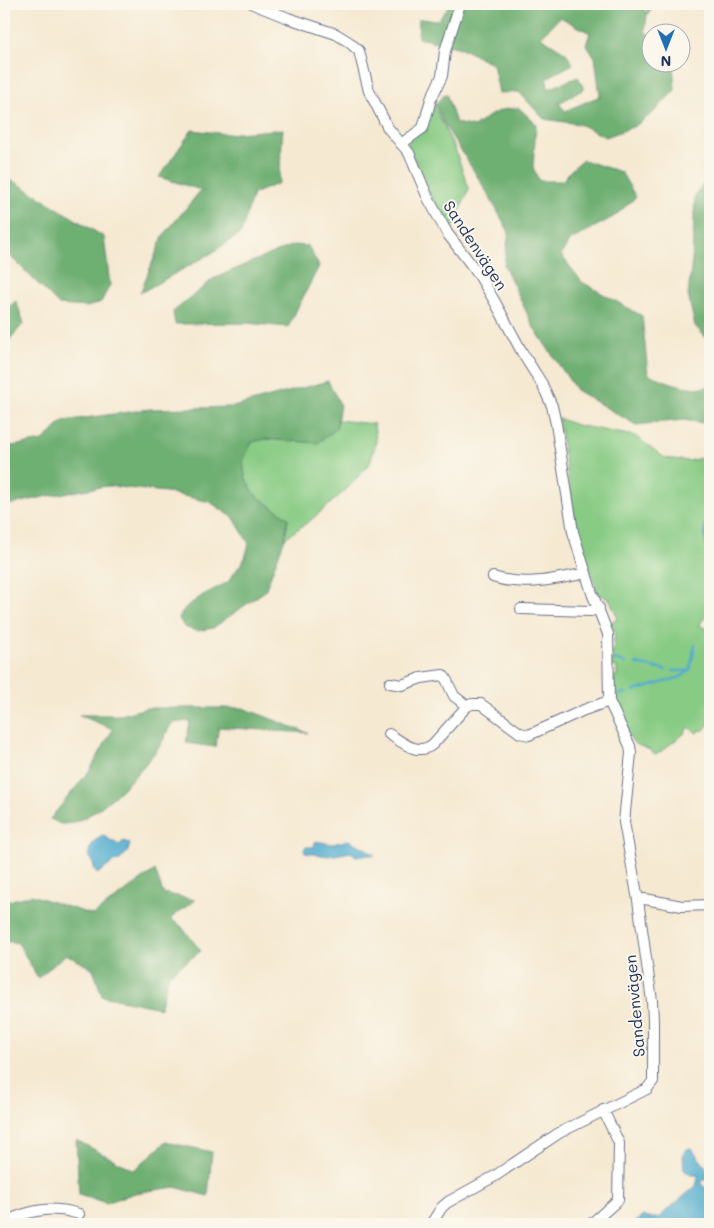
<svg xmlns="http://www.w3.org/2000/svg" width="714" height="1228" font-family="Mali,sans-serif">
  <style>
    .green { fill: #88cb84; stroke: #527d71 }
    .forest { fill: #6eaf72; stroke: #446f68; fill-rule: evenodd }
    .water { fill: #50acce; stroke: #366e96 }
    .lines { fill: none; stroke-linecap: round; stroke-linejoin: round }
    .stream { stroke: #50acce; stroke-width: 2.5 }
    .minor-casing { stroke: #677087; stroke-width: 12 }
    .minor { stroke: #fff; stroke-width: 10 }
    .labels { text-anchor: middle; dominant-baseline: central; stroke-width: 4; stroke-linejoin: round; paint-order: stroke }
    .street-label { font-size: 16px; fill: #1b2f5e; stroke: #fbf7ec }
  </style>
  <rect width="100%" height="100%" fill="#fbf7ec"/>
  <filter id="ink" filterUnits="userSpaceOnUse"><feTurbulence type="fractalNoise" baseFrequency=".02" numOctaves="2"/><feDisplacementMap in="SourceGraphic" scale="10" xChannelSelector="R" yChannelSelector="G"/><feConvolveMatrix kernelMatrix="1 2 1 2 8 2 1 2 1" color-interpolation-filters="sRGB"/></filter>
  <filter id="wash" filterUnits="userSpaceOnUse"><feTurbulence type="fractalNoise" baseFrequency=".0096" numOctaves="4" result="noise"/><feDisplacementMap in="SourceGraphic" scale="20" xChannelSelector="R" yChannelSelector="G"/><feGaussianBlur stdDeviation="1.12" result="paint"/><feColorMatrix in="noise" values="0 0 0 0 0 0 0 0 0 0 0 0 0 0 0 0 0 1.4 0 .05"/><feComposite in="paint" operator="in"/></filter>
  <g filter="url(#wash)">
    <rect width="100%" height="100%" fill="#f5e9d2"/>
    <path class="green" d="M433 104 455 149 469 189 451 232 441 217 408 147V143Z
      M558 418 576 425 635 436 665 458 688 461 710 456V510C699 531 708 547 710 568 710 576 705 580 706 591L710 594C710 601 711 610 707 616 704 620 701 620 700 626L710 630V723L704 730 698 731 697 733 688 727 685 733 656 755 650 750 635 744 631 739 613 705 611 677 617 676V667L611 666 615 632 610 622 618 619 610 600 598 593 577 533Z
      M338 420 374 424 376 442 370 463 346 490 311 520 285 538 288 518 254 494 245 477 243 461 252 442 265 439 317 443 336 429Z"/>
    <path class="forest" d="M448 4H640L647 14V4H657L647 15 645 31 651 37 652 62 673 63 675 90 654 112 635 126 606 137 579 124 544 119 519 92 499 93 493 64 461 48 418 38 419 19 438 20 447 9ZM560 17 590 33 586 45 595 57 600 96 565 111 559 103 584 89 578 77 548 89 547 78 573 64 566 53 541 37Z
      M446 93 456 123 474 127C490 115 498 108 519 108L536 124 533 167 539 181H562L573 168 583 160 621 172 636 197 615 216 569 241 561 255 582 282 642 316 648 374C665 381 692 392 710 386V424L683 420 636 425 576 390 534 328 504 265 509 232 484 187 444 124 435 104Z
      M283 129 279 183 253 194 241 233 212 253 140 293 163 236 201 190 159 177 192 130 227 134Z
      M4 178 17 183 104 237 110 285 101 302 87 307 59 305 4 250Z
      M706 180H710V342L695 326 688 295 692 261 695 196Z
      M294 245 308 246 319 266 288 327 246 323 175 324 173 312 213 279 251 262Z
      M16 301 24 323 4 346V311Z
      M328 381 340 404 336 429 317 443 265 439 252 442 243 461 245 477 254 494 288 518 285 538 265 591 213 628 197 631 184 627 179 618 185 608 203 595 228 582 245 558 249 544 234 518 210 502 166 492 107 486 48 496 4 506V445L12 446 43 441 63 421 150 409 233 407Z
      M146 708H243L308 733 219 727 215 747 186 743 190 721 172 723C167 731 164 740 159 747 141 771 93 826 61 824 58 823 53 820 50 819L90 770 113 729 79 715H121Z
      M155 870 163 893 195 900 170 919 181 926 201 951 169 974 160 1008 102 996 93 969 66 954 38 978 18 943 4 941V902L31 895 93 915Z
      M76 1140 134 1170 166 1142 212 1152 208 1196 175 1187 135 1193 106 1203 79 1194Z"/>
    <path class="water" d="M710 510V594L706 592C705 580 710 576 710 568 708 547 699 531 710 510Z
      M102 835 119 845 124 841 130 844 128 851 119 861 114 862 97 874C93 868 94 861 88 855 90 846 94 840 102 835Z
      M348 840 365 848 375 855 356 856 351 852 329 856 305 853 304 849 306 847H314L315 841 333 844Z
      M691 1148 710 1172V1180H702V1185L710 1191V1224H632L643 1216 648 1218H658L696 1186 698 1175H691L684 1170 683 1154 687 1149Z"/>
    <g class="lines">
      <path class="stream" d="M614 660 626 663
        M636 664 666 670
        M673 671H687
        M634 691 681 677 690 670 695 645
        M612 697 626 693"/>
    </g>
  </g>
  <g filter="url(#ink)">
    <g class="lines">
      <defs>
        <path id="minor" d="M253 4 288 18 336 34 349 42 359 51 369 91 388 128 409 153 428 198 447 233 479 275 495 302 523 354 542 384 552 406 556 424 573 532 592 593 608 634 609 701 630 746 631 753 624 822 638 900 652 1001 653 1020V1081L647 1089 559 1133 495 1176 448 1202 442 1207 431 1224
          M401 144 423 128 431 99 442 76 445 51 460 4
          M493 577C522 587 557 579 586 573
          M521 609 591 611 599 608
          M390 683 402 685 421 678 443 675 446 679 454 696 467 706
          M389 734C402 742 418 757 433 744L467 706 472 704H481L485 707 520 733 529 735 584 710 609 701
          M638 900 645 899 682 906 710 905
          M4 1224C16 1214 43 1208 59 1210 65 1210 72 1212 79 1214
          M591 1224 618 1200 619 1143 603 1110"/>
      </defs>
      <use href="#minor" class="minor-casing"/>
      <use href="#minor" class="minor"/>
    </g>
  </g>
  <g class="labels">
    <g class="street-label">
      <text transform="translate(476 245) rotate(57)">Sandenvägen</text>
      <text transform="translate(634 1006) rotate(-95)">Sandenvägen</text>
    </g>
  </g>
  <rect width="714" height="1228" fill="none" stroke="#fbf7ec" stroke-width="20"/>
  <g transform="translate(666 48) rotate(180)"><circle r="24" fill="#fbf7ec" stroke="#a1a7b3"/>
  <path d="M0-4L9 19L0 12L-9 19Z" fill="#1f6fb2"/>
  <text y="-8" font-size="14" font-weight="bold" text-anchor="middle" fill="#1b2f5e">N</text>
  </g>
</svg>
